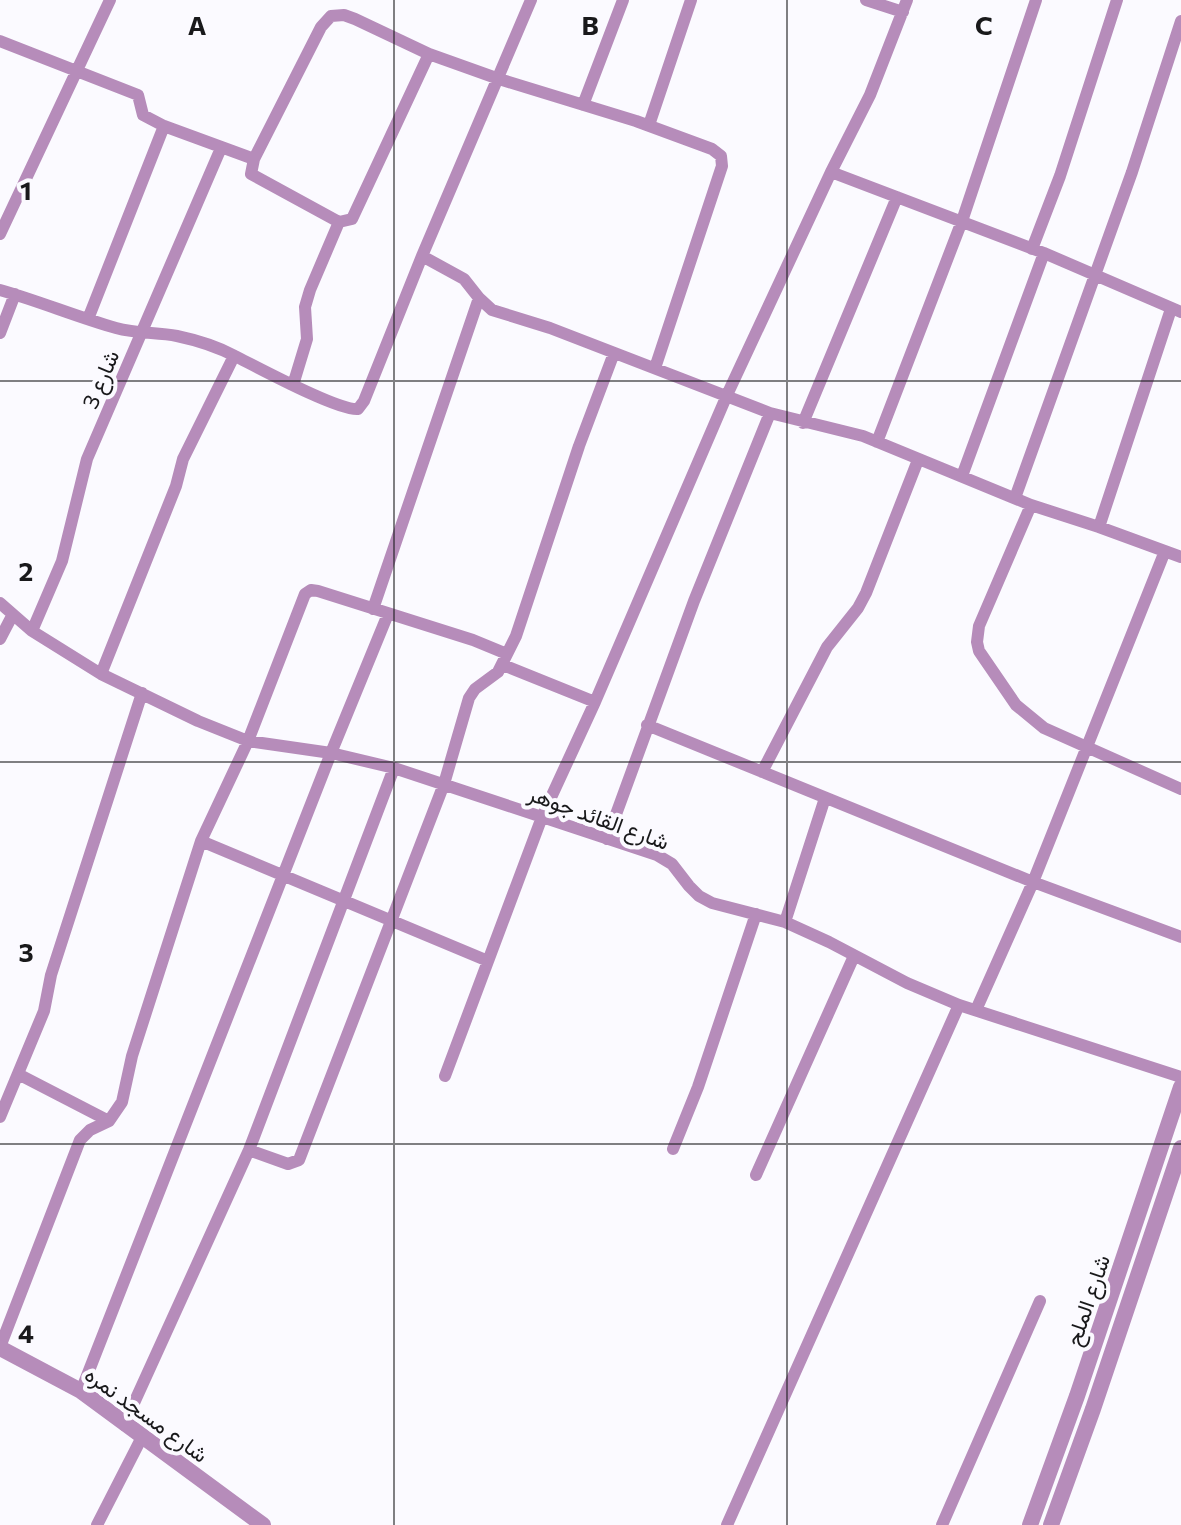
<svg xmlns="http://www.w3.org/2000/svg" width="1181" height="1525" font-family="Commissioner,Vazirmatn,sans-serif">
  <style>
    .lines { fill: none; stroke-linecap: round; stroke-linejoin: round }
    .minor { stroke: #b68cba; stroke-width: 12 }
    .tertiary { stroke: #b68cba; stroke-width: 16 }
    .grid { fill: none; stroke: #19191b; stroke-width: 2; stroke-opacity: 0.55 }
    .labels { text-anchor: middle; dominant-baseline: central; stroke-width: 8; stroke-linejoin: round; paint-order: stroke }
    .street-label { font-size: 22px; fill: #19191b; stroke: #fbfaff }
    .grid-label { font-size: 26px; text-anchor: middle; font-weight: bold; fill: #19191b; stroke: #fbfaff; stroke-width: 8; stroke-linejoin: round; paint-order: stroke }
  </style>
  <rect width="100%" height="100%" fill="#fbfaff"/>
  <g class="lines">
    <path class="minor" d="M866 0 903 12
      M0 41 138 95 143 115 164 126 254 159
      M429 54 352 219 339 222 251 174 254 159 321 27 331 16 344 15 355 19 429 54 499 79 636 121 712 149 721 156 722 166 655 368
      M583 105 623 0
      M649 125 691 0
      M831 172 1044 253 1181 312
      M0 234 110 0
      M1032 249 1060 176 1117 0
      M422 256 464 279 479 298 492 310 550 328 770 413 863 436 1031 505 1099 527 1181 557
      M0 290C39 301 77 317 116 328 137 334 157 332 177 336 196 340 218 347 235 356 257 367 338 411 358 409L364 401 422 256 531 0
      M88 319 164 126
      M0 333 15 294
      M293 385 307 339 305 307 310 290 339 222
      M803 423 897 197
      M877 442 962 221 1036 0
      M962 476 1044 253
      M1015 498 1132 172 1181 21
      M1031 505 979 626 977 642 979 651 1016 705 1044 728 1181 789
      M1099 527 1171 309
      M0 603 32 631 101 674 198 721 248 741 331 753 394 768 657 855 672 864 689 886 699 896 712 903 785 922 829 942 907 983 959 1005 1181 1077
      M373 609 479 298
      M32 631 62 561 87 459 221 148
      M0 639 12 616
      M503 665 595 702
      M101 674 176 486 183 459 234 356
      M647 725 1033 882 1181 937
      M762 772 827 647 858 608 866 593 918 460
      M607 839 694 601 770 413
      M201 841 488 961
      M785 922 825 798
      M976 1010 1033 882 1165 551
      M18 1074 109 1121
      M445 1076 542 817 595 702 727 395 831 172 870 95 907 0
      M0 1117 44 1011 51 975 142 693
      M673 1149 698 1087 756 914
      M249 1150 288 1164 299 1160 444 784 469 698 475 689 498 672 516 636 579 446 614 353
      M756 1175 854 956
      M0 1347 80 1140 90 1130 109 1121 122 1102 132 1056 201 841 248 741 305 594 311 590 318 591 473 640 507 654
      M81 1391 331 753 388 614
      M124 1425 249 1150 394 768
      M97 1525 142 1437
      M727 1525 959 1005
      M942 1525 1040 1301"/>
    <path class="tertiary" d="M0 1348 81 1391 263 1525
      M1030 1525 1077 1396 1181 1087
      M1051 1525 1093 1409 1181 1148"/>
  </g>
  <path class="grid" d="M394 0V1525M787 0V1525M0 381H1181M0 762H1181M0 1144H1181"/>
  <g class="labels">
    <g class="street-label">
      <text transform="translate(100 379) rotate(-67)">شارع 3</text>
      <text transform="translate(599 817) rotate(20)">شارع القائد جوهر</text>
      <text transform="translate(1087 1300) rotate(-71)">شارع الملح</text>
      <text transform="translate(147 1414) rotate(36)">شارع مسجد نمره</text>
    </g>
  </g>
  <g class="grid-label">
    <text x="197" y="35">A</text>
    <text x="590" y="35">B</text>
    <text x="984" y="35">C</text>
    <text x="26" y="200">1</text>
    <text x="26" y="581">2</text>
    <text x="26" y="962">3</text>
    <text x="26" y="1343">4</text>
  </g>
</svg>
